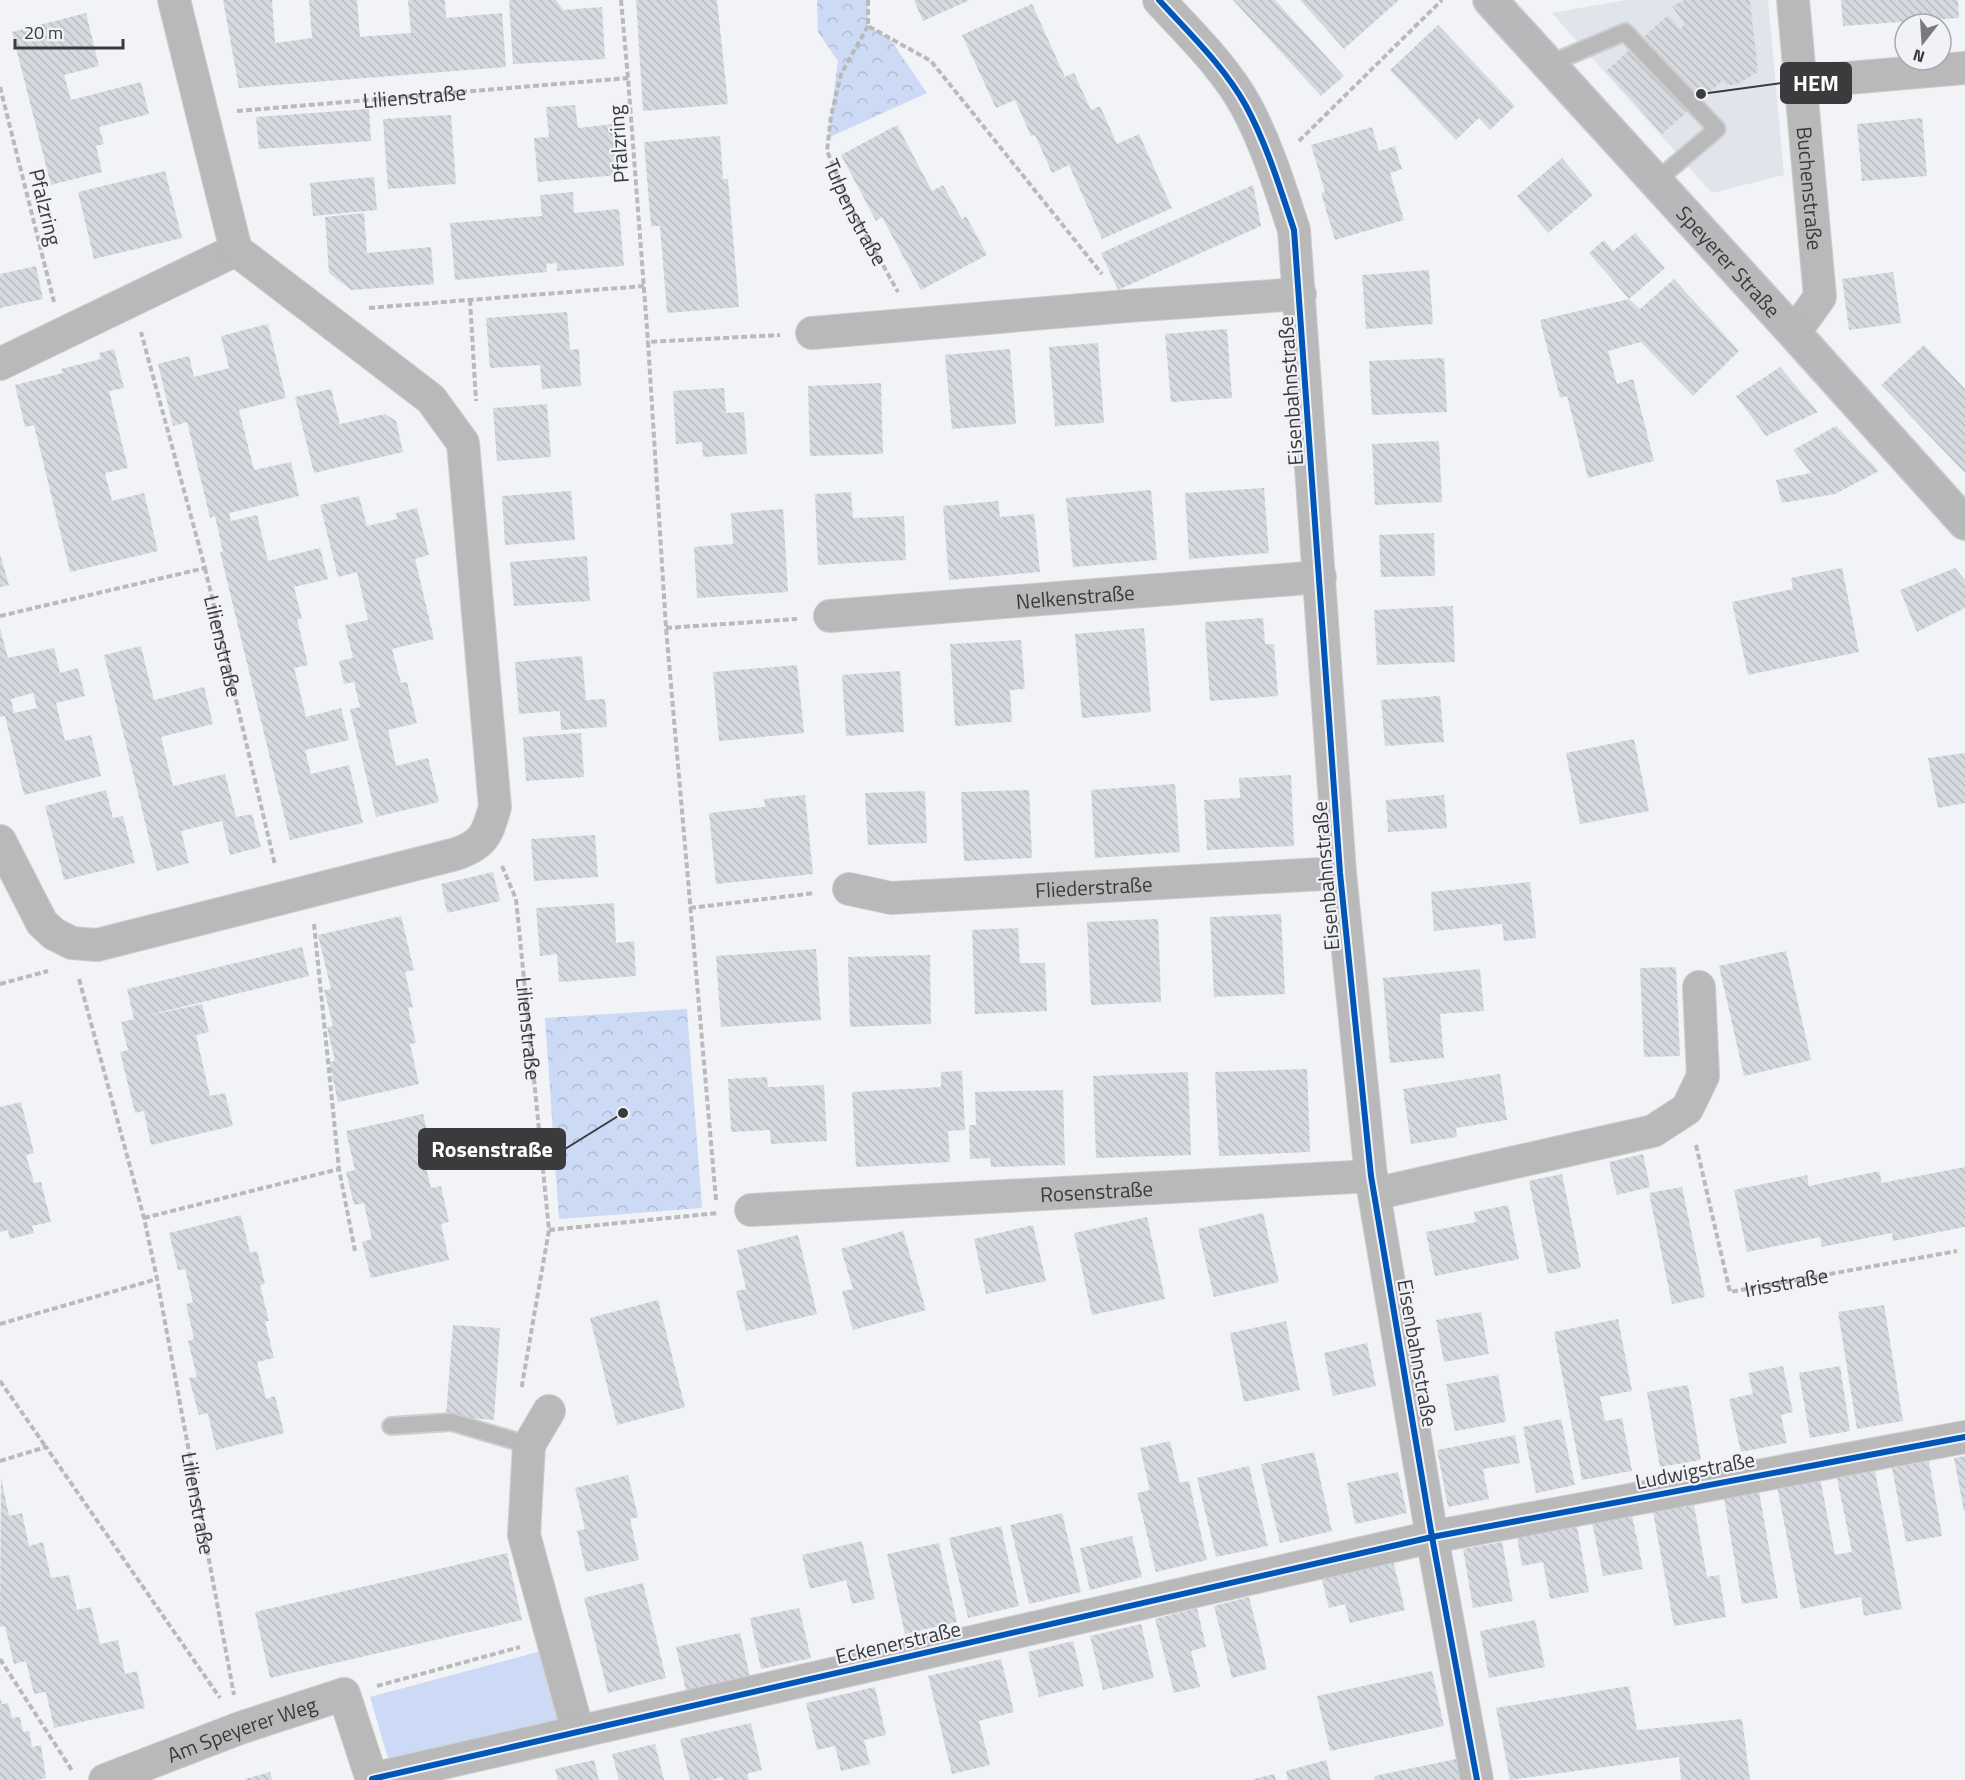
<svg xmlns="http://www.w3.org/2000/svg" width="1965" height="1780" font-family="'Titillium Web',sans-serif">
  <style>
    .built { fill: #e0e4eb }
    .grass { fill: #ccdaf5 }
    .park { fill: url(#park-crowns) }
    .building { fill: url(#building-back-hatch); fill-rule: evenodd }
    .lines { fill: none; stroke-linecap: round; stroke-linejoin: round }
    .lane-casing { stroke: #cdced0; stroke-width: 20 }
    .street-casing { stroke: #cdced0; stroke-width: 34 }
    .secondary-casing { stroke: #cdced0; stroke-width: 36 }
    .path { stroke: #bababb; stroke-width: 4; stroke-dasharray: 6 3; stroke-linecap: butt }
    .lane { stroke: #b9b9ba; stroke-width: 16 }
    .street { stroke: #b9b9ba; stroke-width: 32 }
    .secondary { stroke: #b7b8ba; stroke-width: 33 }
    .cycleway-casing { stroke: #f0f2f7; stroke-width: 10 }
    .cycleway { stroke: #0057b8; stroke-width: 6 }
    .labels { text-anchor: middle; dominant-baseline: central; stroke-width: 4.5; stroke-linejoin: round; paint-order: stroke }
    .street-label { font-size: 21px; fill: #3b3b3d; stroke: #f0f2f7 }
    .leader { fill: none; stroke: #3b3b3d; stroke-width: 2 }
    .callout-dot { fill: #3b3b3d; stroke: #f0f2f7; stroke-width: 2 }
    .callout { fill: #3b3b3d; stroke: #3b3b3d; stroke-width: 2 }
    .callout-label { font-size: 22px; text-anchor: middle; font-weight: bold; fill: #fff }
  </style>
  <defs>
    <pattern id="park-crowns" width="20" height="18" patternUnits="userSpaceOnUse" patternTransform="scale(1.5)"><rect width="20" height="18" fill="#ccdaf5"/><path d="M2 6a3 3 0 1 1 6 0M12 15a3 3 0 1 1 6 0" fill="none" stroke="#b0bcd3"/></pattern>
    <pattern id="building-back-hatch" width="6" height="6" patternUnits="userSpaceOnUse" patternTransform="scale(1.5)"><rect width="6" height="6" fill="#d6dae0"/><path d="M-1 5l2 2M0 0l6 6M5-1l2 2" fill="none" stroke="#b9bcc1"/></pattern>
  </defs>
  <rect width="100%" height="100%" fill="#f1f3f6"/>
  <path class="built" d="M1626 0H1768L1784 175 1712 193 1552 13Z"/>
  <path class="grass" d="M545 1650 567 1726 390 1765 370 1697Z"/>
  <path class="park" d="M817 0H868V26L890 39 927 93 828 138 838 61 818 32Z
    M687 1009 702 1208 559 1219 545 1018Z"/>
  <path class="building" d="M223 0H272L275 43 312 38 309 0H357L360 37 411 33 408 0H445L446 18 502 13 506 67 239 88Z
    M509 0H556L563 10 602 7 605 59 513 64Z
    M636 0H717L728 104 643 111Z
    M914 0H970L923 21Z
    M1233 0H1275L1344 76 1321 96Z
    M1300 0H1399L1344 49Z
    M1685 0H1750L1758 72 1736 85H1726L1723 80 1662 134 1606 71 1668 15 1680 29 1685 25 1672 6Z
    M1841 0H1958L1959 18 1843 26Z
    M1032 4 1065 77 1074 73 1091 110 1100 106 1117 144 1139 134 1172 208 1102 239 1069 165 1052 173 1035 135 1031 136 1015 100 996 108 962 35Z
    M86 13 99 66 64 75 71 100 141 82 149 114 99 127 104 144 96 146 102 172 51 185 12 32Z
    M1438 25 1515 106 1490 130 1479 118 1456 140 1390 70Z
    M575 105 578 128 614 124 619 175 538 182 534 138 549 137 546 107Z
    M369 109 371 141 259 149 256 117Z
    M451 115 456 184 388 189 383 119Z
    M1922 118 1927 176 1862 181 1857 124Z
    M897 125 932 191 943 185 962 219 966 216 987 255 921 290 882 217 876 221 841 155Z
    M1372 127 1379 151 1395 146 1402 169 1390 173 1404 220 1335 240 1321 193 1325 192 1311 145Z
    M720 136 723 179H728L739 307 667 313 660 226H651L644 142Z
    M1562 158 1593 195 1548 233 1517 196Z
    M165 171 182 238 94 259 78 192Z
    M374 177 377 210 313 216 310 183Z
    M1253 185 1261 226 1118 290 1101 253Z
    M573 192 574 213 619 209 624 266 557 271V263L546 264 547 272 455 280 450 223 542 216 540 195Z
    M364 213 367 253 431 247 434 284 351 290 329 273 325 217Z
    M1635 233 1665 268 1629 299 1640 309 1674 279 1739 351 1693 396 1641 342 1608 351 1617 384 1633 379 1654 461 1588 478 1567 396 1560 398 1540 320 1629 299 1589 253 1604 240 1613 251Z
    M36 266 43 299 0 308V274Z
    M1429 270 1433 324 1366 329 1362 275Z
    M1893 272 1901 323 1849 330 1842 279Z
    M567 312 570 350 579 349 581 386 542 389 540 365 490 368 486 318Z
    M268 324 286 398 239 410 254 470 291 462 299 496 229 513 231 521 257 515 268 561 320 548 328 579 294 587 302 619H297L308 665 294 668 306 717 341 708 349 740 305 750 311 774 349 765 363 823 290 840 220 552H223L215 516 210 518 187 422 173 426 158 364 189 356 194 377 229 368 221 336Z
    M1227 329 1232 398 1171 402 1165 334Z
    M1098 343 1104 423 1055 426 1049 347Z
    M1924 345 1965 389V473L1881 385Z
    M114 349 124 388 109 391 128 468 105 473 112 501 144 493 158 551 70 572 34 425 25 427 15 385 63 373 61 369 101 359 99 353Z
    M1010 349 1016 424 952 429 945 355Z
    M1444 358 1447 412 1372 415 1369 361Z
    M1780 367 1818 412 1766 436 1736 396Z
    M881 383 883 454 810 456 808 386Z
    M724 388 726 413 744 412 747 454 703 457 702 442 676 444 673 391Z
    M331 389 340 424 385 414 396 421 403 452 314 473 295 397Z
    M547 404 551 457 497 461 493 408Z
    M1836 426 1879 471 1835 494 1782 503 1776 480 1811 473 1793 450Z
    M1439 441 1442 502 1375 505 1372 444Z
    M1264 488 1269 553 1189 559 1185 493Z
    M1151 490 1157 560 1073 567 1066 498Z
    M571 491 575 540 505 545 502 496Z
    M851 492 853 518 904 516 906 560 818 565 815 494Z
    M359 496 367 526 397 519 396 513 417 508 429 555 415 559 434 639 392 649 401 683 407 682 417 723 388 730 396 766 428 758 439 802 376 817 350 709 360 707 354 682 344 684 339 661 353 658 345 625 368 620 357 572 338 577 320 505Z
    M998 501 1000 517 1034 514 1040 572 949 580 943 506Z
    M783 509 788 592 697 598 694 547 733 544 731 513Z
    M1434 533 1435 576 1381 577 1379 535Z
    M0 554 9 585 0 587Z
    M587 556 590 601 514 606 510 562Z
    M1842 568 1859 652 1748 675 1732 602 1793 589 1791 578Z
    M1955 568 1965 580V608L1917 632 1900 590Z
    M1453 606 1455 662 1377 665 1374 610Z
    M1263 618 1265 644H1274L1278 696 1210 701 1205 622Z
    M1144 628 1151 712 1082 718 1075 634Z
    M0 629 8 658 54 648 60 673 78 668 85 696 56 703 65 741 91 735 101 776 24 795 5 716 0 717ZM33 693 37 708 14 713 11 699Z
    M1021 640 1025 689 1010 690 1012 722 955 726 950 644Z
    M141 646 154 700 204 687 213 724 161 737 173 786 225 774 236 817 252 814 261 847 230 855 222 821 181 831 189 863 157 871 104 655Z
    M582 656 586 700 605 699 607 727 561 730 560 711 519 714 515 662Z
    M797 665 804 733 719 741 713 672Z
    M900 671 904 732 846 736 842 675Z
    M1440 696 1444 742 1385 746 1381 700Z
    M581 733 584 777 526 781 523 737Z
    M1634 739 1649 811 1580 824 1566 753Z
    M1965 753V803L1938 808 1928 758Z
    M1291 775 1294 846 1207 850 1204 800 1240 798 1239 778Z
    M1175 784 1180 852 1095 858 1091 790Z
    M106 790 113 818 123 816 135 863 64 880 45 806Z
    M1029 790 1032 858 964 861 961 792Z
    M925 791 927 843 868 845 865 793Z
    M805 795 813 874 716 884 709 813 765 807 764 799Z
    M1444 795 1447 828 1388 832 1386 800Z
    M595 835 598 877 534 881 531 839Z
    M493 872 500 901 447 913 441 884Z
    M1530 882 1536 938 1504 941 1502 924 1434 931 1431 892Z
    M614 903 616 943 634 941 636 976 559 982 557 954 540 956 536 908Z
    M1281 914 1285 994 1214 997 1210 917Z
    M401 916 414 970 405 972 413 1007 408 1008 416 1043 410 1044 419 1084 338 1102 329 1062 335 1061 327 1027 333 1026 324 990 331 989 318 935Z
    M1158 919 1161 1002 1091 1005 1087 922Z
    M1018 928 1020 963H1045L1047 1011 975 1014 972 930Z
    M302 947 309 976 141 1017 202 1004 209 1032 196 1035 210 1096 225 1093 233 1126 151 1145 144 1111 135 1113 120 1052 128 1050 121 1022 134 1019 127 989Z
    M816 949 821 1020 721 1027 716 956Z
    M1786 951 1811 1060 1744 1076 1719 966Z
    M930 955 931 1024 850 1027 848 957Z
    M1676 967 1680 1056 1644 1057 1640 968Z
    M1480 969 1484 1011 1440 1014 1444 1058 1390 1063 1383 978Z
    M1307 1069 1310 1152 1219 1156 1215 1072Z
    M962 1071 965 1130 948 1131 950 1162 856 1167 852 1092 941 1087V1072Z
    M1188 1072 1191 1155 1096 1158 1093 1076Z
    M1500 1074 1507 1120 1456 1128 1457 1137 1411 1144 1403 1089Z
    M767 1077 768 1087 824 1085 827 1141 771 1144 770 1130 731 1132 728 1079Z
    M1063 1090 1065 1165 991 1167 990 1158 970 1159 969 1125H976L975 1092Z
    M21 1102 34 1153 26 1155 34 1183 41 1182 51 1222 32 1226 34 1233 10 1239 8 1230 0 1232V1107Z
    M423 1114 432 1152 423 1155 431 1188 441 1186 449 1222 441 1224 449 1260 371 1278 362 1242 372 1239 364 1203 354 1205 346 1172 355 1170 346 1131Z
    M1643 1154 1650 1187 1617 1195 1609 1162Z
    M1965 1167V1227L1893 1241 1892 1233 1822 1247 1820 1237 1747 1252 1734 1190 1807 1175 1809 1186 1879 1171 1882 1183Z
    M1562 1174 1581 1268 1548 1274 1529 1181Z
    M1682 1187 1705 1297 1672 1304 1649 1193Z
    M1508 1205 1519 1259 1435 1276 1426 1232 1476 1222 1474 1212Z
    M1263 1213 1279 1282 1214 1297 1198 1229Z
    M241 1215 250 1253 257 1251 265 1284 260 1285 269 1321H265L274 1358 257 1362 266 1399 275 1396 284 1433 216 1450 208 1413 199 1415 189 1378 197 1377 188 1341 194 1339 186 1304 193 1302 185 1269 178 1270 169 1233Z
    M1147 1217 1165 1299 1092 1315 1074 1233Z
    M1033 1225 1046 1281 986 1294 974 1239Z
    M903 1231 926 1310 853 1330 842 1291 853 1289 841 1249Z
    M798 1235 817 1314 746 1331 736 1291 746 1289 737 1250Z
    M658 1300 685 1407 617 1425 590 1318Z
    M1884 1305 1903 1421 1857 1429 1838 1312Z
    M1481 1312 1489 1354 1444 1362 1436 1320Z
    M1618 1319 1632 1391 1600 1397 1605 1421 1622 1418 1632 1471 1582 1480 1554 1332Z
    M1286 1321 1300 1390 1244 1402 1230 1333Z
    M453 1325 500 1328 494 1420 446 1416Z
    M1367 1343 1376 1386 1333 1396 1324 1353Z
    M1783 1366 1793 1412 1781 1415 1787 1443 1741 1452 1729 1399 1753 1394 1748 1373Z
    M1840 1366 1850 1431 1810 1438 1799 1373Z
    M1498 1375 1506 1422 1455 1431 1446 1384Z
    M1688 1385 1701 1460 1660 1467 1647 1392Z
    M1561 1419 1575 1485 1536 1493 1523 1427Z
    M1515 1435 1520 1463 1483 1469 1489 1499 1448 1507 1437 1450Z
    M1170 1441 1180 1483 1189 1481 1207 1560 1156 1572 1137 1493 1150 1490 1140 1448Z
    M1314 1452 1332 1531 1280 1543 1261 1464Z
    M1965 1456V1511H1964L1954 1458Z
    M1929 1461 1942 1536 1906 1542 1892 1468Z
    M1249 1466 1268 1546 1216 1557 1197 1478Z
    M1875 1471 1902 1609 1864 1616 1861 1597 1801 1609 1777 1486 1820 1478 1835 1555 1852 1552 1837 1478Z
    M1398 1472 1407 1513 1355 1524 1347 1483Z
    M628 1475 638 1517 630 1519 639 1560 586 1572 577 1531 585 1529 575 1488Z
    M1 1478 9 1516 22 1513 29 1546 43 1542 51 1578 69 1575 77 1610 91 1607 100 1644 118 1640 125 1674 137 1671 145 1708 54 1728 46 1692 34 1694 26 1661 14 1664 5 1626 0 1627Z
    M1759 1492 1778 1598 1742 1604 1724 1498Z
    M1694 1505 1707 1577 1719 1575 1726 1617 1674 1626 1653 1512Z
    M1062 1513 1081 1592 1029 1604 1010 1525Z
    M1632 1515 1643 1569 1603 1576 1592 1522Z
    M1001 1526 1019 1606 968 1618 949 1538Z
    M1577 1526 1589 1592 1550 1599 1543 1562 1522 1566 1517 1537Z
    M1132 1536 1142 1577 1090 1590 1080 1548Z
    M862 1541 875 1599 852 1604 846 1580 810 1589 802 1555Z
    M1502 1542 1513 1601 1473 1608 1463 1549Z
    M939 1543 957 1622 905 1634 887 1554Z
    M507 1553 522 1620 270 1678 255 1612Z
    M1393 1560 1405 1610 1350 1623 1345 1604 1329 1608 1321 1576Z
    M643 1583 666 1678 608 1693 584 1598Z
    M1249 1597 1267 1669 1232 1678 1214 1606Z
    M799 1608 811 1658 761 1669 750 1618Z
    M1197 1608 1206 1647 1191 1651 1200 1687 1174 1693 1155 1619Z
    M1535 1620 1545 1667 1489 1678 1480 1631Z
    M1141 1624 1154 1678 1103 1690 1090 1636Z
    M740 1633 750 1676 686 1691 676 1647Z
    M1073 1641 1084 1686 1039 1697 1028 1652Z
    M1001 1659 1014 1712 979 1721 990 1765 952 1774 928 1676Z
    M1432 1671 1444 1726 1330 1751 1317 1696Z
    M1629 1686 1637 1730 1742 1719 1750 1780H1681L1679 1757 1510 1780 1496 1708Z
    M875 1687 886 1735 864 1740 870 1764 841 1771 835 1746 817 1750 806 1703Z
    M0 1698 2 1704 8 1703 12 1718 20 1717 23 1732 29 1731 32 1747 41 1745 46 1778 37 1780H0Z
    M751 1723 762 1770 747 1774 749 1780H723L722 1777 711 1780H690L680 1739Z
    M655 1744 664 1780H619L612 1754Z
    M1456 1759 1461 1780H1375L1374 1776Z
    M594 1760 599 1780H558L555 1769Z
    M1326 1760 1331 1780H1288L1286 1771Z
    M270 1772 272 1780H245V1779Z
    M1274 1774 1276 1780H1254V1779Z"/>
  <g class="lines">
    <defs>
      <path id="lane" d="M1549 64 1625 32 1717 129 1656 181
        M391 1426 451 1422 529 1445"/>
      <g id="street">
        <path d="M1159 0C1189 33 1224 66 1246 106 1267 145 1280 188 1294 230L1340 873 1371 1176 1432 1537 1477 1780"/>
        <path id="s7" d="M1793 0 1820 297 1794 333"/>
        <path d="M1802 82 1965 68"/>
        <path d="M812 333 1127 306 1300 294"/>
        <path d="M0 364 236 250"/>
        <path id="s8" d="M830 616 1320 577"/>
        <path d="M0 841 42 923 54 934 72 943 97 945 456 854C484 844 487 835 495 807L463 443 431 399 236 250 174 0"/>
        <path id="s9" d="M849 889 891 898 1340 873"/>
        <path d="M1374 1194 1653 1131 1687 1109 1703 1076 1699 987"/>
        <path id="s10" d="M751 1210 1371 1176"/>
        <path d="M549 1411 529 1445 524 1535 578 1732"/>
        <path d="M372 1779 1432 1537 1965 1437"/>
        <path id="s11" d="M105 1780 240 1728 344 1694 372 1780"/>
      </g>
      <g id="secondary">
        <path id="s12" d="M1490 0 1794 333 1965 523"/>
      </g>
    </defs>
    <use href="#lane" class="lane-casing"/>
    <use href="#street" class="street-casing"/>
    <use href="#secondary" class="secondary-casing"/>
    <g class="path">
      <path d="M621 0 628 78 648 342"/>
      <path d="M868 0V26L931 61 1102 274"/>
      <path id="s1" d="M868 26 841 74 831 116 827 151 851 208 898 292"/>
      <path d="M0 87 54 302"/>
      <path id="s2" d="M237 111 628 78"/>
      <path d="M1299 141 1442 0"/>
      <path d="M470 300 476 401"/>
      <path d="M369 308 644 286"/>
      <path id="s3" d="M205 568 275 865"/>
      <path d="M0 616 205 568 141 332"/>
      <path d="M666 628 797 619"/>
      <path id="s4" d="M502 866 516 899 549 1230 522 1385 525 1388"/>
      <path d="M690 908 815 893"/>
      <path d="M314 924 339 1169 355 1251"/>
      <path id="s5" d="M79 979 144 1218 157 1279 234 1695"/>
      <path d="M0 984 48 971"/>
      <path id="s6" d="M1696 1145 1730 1292 1957 1251"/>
      <path d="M716 1200 666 628 648 342 780 335"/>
      <path d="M144 1218 339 1169"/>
      <path d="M549 1230 718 1213"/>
      <path d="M0 1324 157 1279"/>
      <path d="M0 1381 46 1447"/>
      <path d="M0 1461 46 1447 220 1698"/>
      <path d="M0 1659 73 1772"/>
      <path d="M377 1686 520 1647"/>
    </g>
    <use href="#lane" class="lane"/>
    <use href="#street" class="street"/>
    <use href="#secondary" class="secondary"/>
    <defs>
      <path id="cycleway" d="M1159 0C1189 33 1224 66 1246 106 1267 145 1280 188 1294 230L1340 873 1371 1176 1432 1537 1477 1780
        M372 1779 1432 1537 1965 1437"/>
    </defs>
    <use href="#cycleway" class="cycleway-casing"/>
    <use href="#cycleway" class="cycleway"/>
  </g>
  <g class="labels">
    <g class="street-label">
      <text stroke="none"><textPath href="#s2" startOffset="178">Lilienstraße</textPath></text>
      <text transform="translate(618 144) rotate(-94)">Pfalzring</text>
      <text stroke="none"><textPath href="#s7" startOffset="189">Buchenstraße</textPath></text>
      <text transform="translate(46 207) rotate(76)">Pfalzring</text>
      <text stroke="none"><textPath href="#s1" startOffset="201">Tulpenstraße</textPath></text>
      <text stroke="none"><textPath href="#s12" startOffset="354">Speyerer Straße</textPath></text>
      <text transform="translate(1290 391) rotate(-94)">Eisenbahnstraße</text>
      <text stroke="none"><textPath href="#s8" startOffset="246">Nelkenstraße</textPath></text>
      <text stroke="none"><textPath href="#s3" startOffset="80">Lilienstraße</textPath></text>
      <text transform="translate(1325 876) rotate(-95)">Eisenbahnstraße</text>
      <text stroke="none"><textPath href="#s9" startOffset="246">Fliederstraße</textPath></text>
      <text stroke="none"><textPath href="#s4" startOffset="166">Lilienstraße</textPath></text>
      <text stroke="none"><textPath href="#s10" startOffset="346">Rosenstraße</textPath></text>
      <text stroke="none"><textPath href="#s6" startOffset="208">Irisstraße</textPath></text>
      <text transform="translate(1418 1353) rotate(80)">Eisenbahnstraße</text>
      <text transform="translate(1695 1470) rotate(-11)">Ludwigstraße</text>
      <text stroke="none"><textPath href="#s5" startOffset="538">Lilienstraße</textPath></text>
      <text transform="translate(898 1642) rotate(-13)">Eckenerstraße</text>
      <text stroke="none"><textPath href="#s11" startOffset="146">Am Speyerer Weg</textPath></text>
    </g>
  </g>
  <path class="leader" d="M1701 94L1781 83M623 1113L565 1149"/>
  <g class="callout-dot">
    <circle cx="1701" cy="94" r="6"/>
    <circle cx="623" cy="1113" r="6"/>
  </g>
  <g class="callout">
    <rect x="1781" y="63" width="70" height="40" rx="6"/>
    <rect x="419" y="1129" width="146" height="40" rx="6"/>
  </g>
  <g class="callout-label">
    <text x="1816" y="91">HEM</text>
    <text x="492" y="1157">Rosenstraße</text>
  </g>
  <g transform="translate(1923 42) rotate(197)"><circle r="28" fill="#f0f2f7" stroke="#a8a9ad" stroke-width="1.5"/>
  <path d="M0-4.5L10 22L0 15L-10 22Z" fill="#7b7b7e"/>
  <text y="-9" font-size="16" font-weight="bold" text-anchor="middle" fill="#3b3b3d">N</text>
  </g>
  <path d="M15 39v9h108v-9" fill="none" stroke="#3b3b3d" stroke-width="3"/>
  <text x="24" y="39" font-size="18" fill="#3b3b3d" stroke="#f0f2f7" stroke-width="4.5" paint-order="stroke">20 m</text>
</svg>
